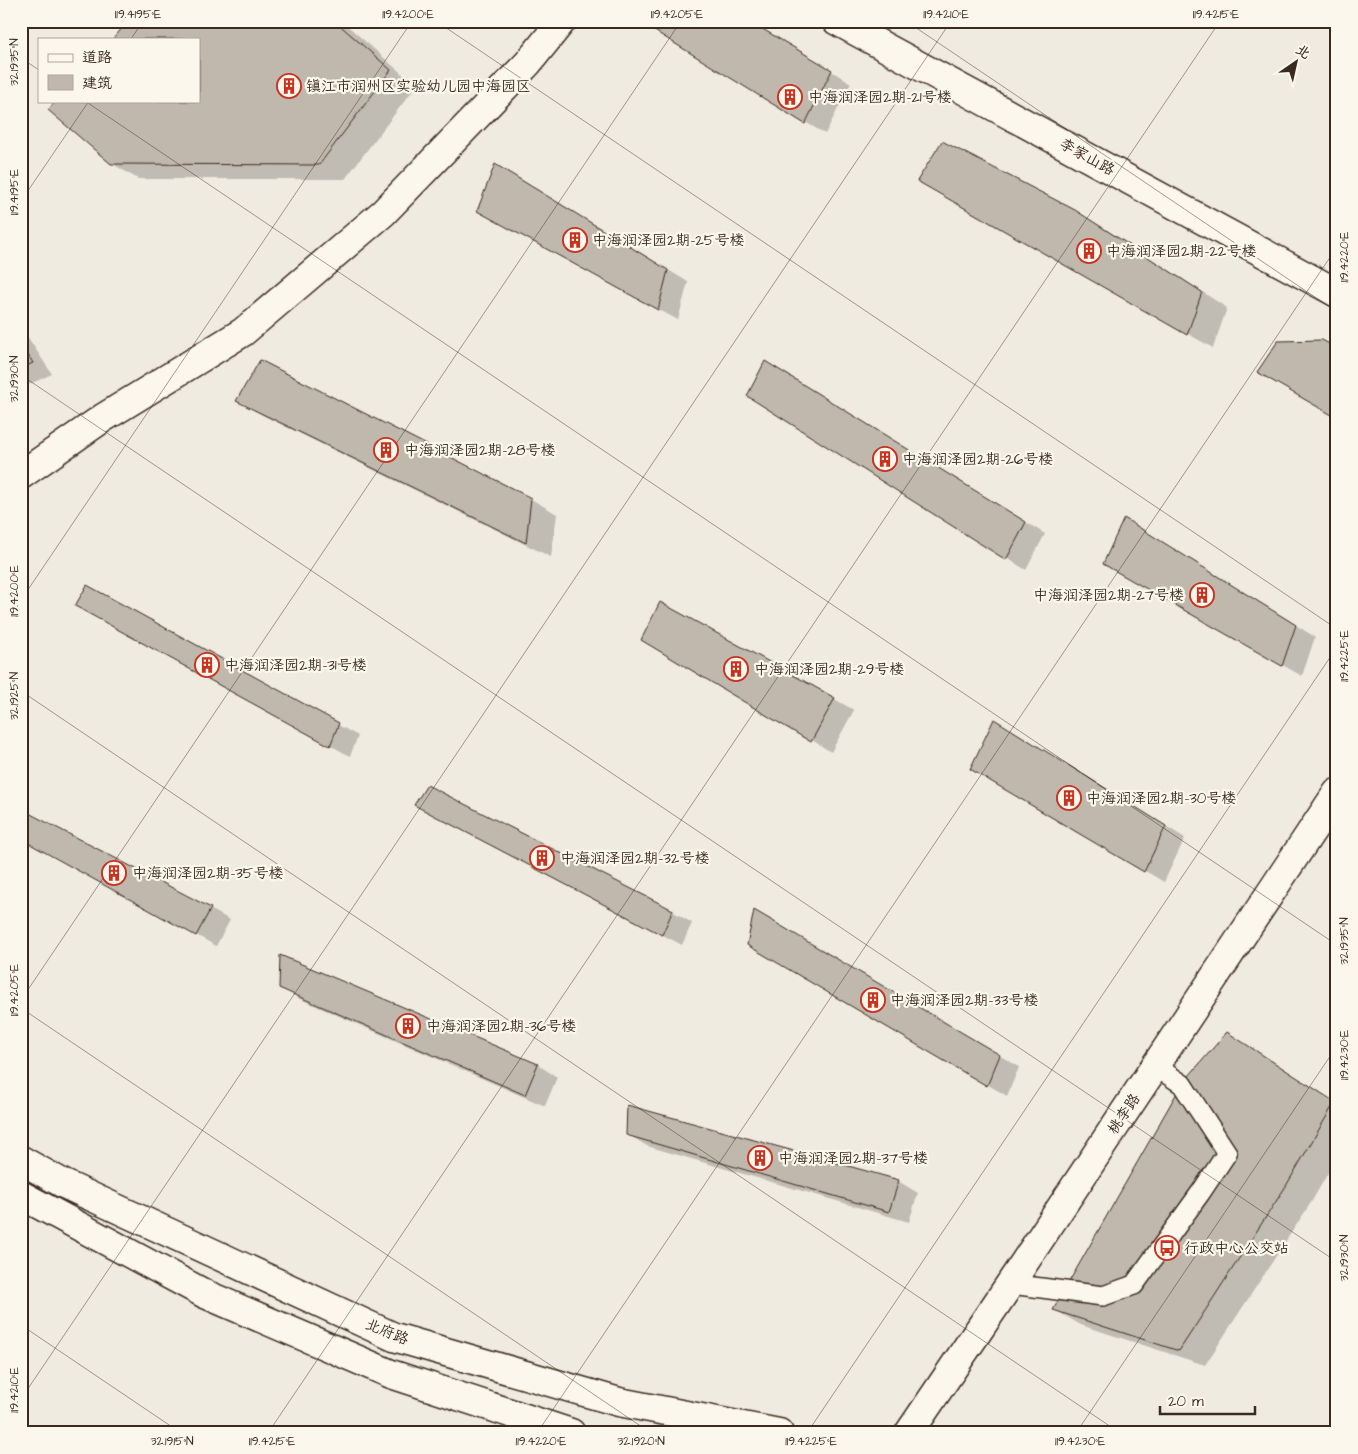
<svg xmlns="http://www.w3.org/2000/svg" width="1358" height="1454" font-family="'Architects Daughter','LXGW WenKai TC',sans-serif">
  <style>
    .shadow { fill: #0003 }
    .building { fill: #c0b8ad; stroke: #3b2a1e }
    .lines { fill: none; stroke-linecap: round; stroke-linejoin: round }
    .service-casing { stroke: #3b2a1e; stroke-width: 22 }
    .tertiary-casing { stroke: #3b2a1e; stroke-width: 31 }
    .secondary-casing { stroke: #3b2a1e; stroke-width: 31 }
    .service { stroke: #fbf7ec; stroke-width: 19 }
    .tertiary { stroke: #fbf7ec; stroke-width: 28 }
    .secondary { stroke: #fbf7ec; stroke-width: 28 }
    .ticks { fill: none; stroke: #3b2a1e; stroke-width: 1; stroke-opacity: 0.45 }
    .labels { text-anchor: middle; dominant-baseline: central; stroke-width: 4.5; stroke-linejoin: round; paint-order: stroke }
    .poi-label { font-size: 15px; fill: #3b2a1e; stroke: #fbf7ec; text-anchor: start }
    .street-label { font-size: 15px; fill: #3b2a1e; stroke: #fbf7ec }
    .neatline { fill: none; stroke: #3b2a1e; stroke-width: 2 }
    .ticks-label { font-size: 12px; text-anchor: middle; fill: #3b2a1e }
  </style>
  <rect width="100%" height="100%" fill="#f0ebe0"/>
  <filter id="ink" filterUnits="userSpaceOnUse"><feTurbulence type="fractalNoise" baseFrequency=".02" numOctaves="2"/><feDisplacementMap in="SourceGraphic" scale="10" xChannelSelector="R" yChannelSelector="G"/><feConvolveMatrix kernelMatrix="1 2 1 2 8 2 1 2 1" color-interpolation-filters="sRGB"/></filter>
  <g filter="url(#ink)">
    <path class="shadow" d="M130 21H342L416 86 345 179H138L111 163 199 101V39Z
      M748 21 851 83 825 134 655 30Z
      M515 177 688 282 678 320 498 222Z
      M918 181 1074 211 1101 226 1227 308 1213 348Z
      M21 327 52 374 21 388Z
      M784 374 1045 534 1026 570 748 396Z
      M238 401 531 499 557 514 551 557 264 416Z
      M1144 531 1315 637 1302 676 1124 575Z
      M88 587 358 736 350 756 96 617Z
      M660 603 854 710 831 752 812 740Z
      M1014 732 1185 838 1164 882 971 769Z
      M415 805 672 911 692 923 682 945Z
      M21 837 210 909 230 920 216 946Z
      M755 912 1019 1067 1007 1096 748 944Z
      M282 957 538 1065 557 1077 545 1106 300 999 280 987Z
      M1227 1034 1253 1049 1337 1103V1157L1312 1201 1205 1365 1081 1325 1055 1310Z
      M627 1134 898 1181 918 1193 909 1222 647 1146Z"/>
    <path class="building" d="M128 21H335L391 70 319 165 111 164 48 110 56 101H199V39H113Z
      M662 21H749L832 70 805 124 653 30Z
      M942 141 1075 210 1202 292 1187 335 917 181Z
      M495 164 668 270 658 310 477 211Z
      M1322 340 1337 348V418L1257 372 1278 341Z
      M21 344 33 363 21 368Z
      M260 360 531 498 526 543 236 401Z
      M765 361 1026 522 1006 560 747 396Z
      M1124 518 1296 625 1282 666 1103 564Z
      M87 585 339 723 330 746 75 606Z
      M660 602 835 698 811 742 641 640Z
      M994 719 1166 826 1144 872 970 769Z
      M427 785 673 910 662 935 414 805Z
      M21 809 211 908 196 936 21 839Z
      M754 910 1000 1055 987 1086 747 945Z
      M280 955 538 1064 525 1095 279 988Z
      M1227 1032 1335 1102 1286 1186 1179 1351 1053 1310 1182 1084Z
      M627 1105 899 1180 889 1212 626 1135Z"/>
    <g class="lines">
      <defs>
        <path id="service" d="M1010 1284 1103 1296 1134 1285 1201 1192 1227 1153 1182 1084 1155 1066"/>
        <path id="tertiary" d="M837 21 1337 293
          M21 475 103 418 243 332 383 213 528 63 562 21
          M909 1433 1010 1284 1337 793"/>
        <path id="secondary" d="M21 1160 64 1184 394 1337 619 1402 779 1433
          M21 1195 205 1294 391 1374 571 1433"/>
      </defs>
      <use href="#service" class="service-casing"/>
      <use href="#tertiary" class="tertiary-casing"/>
      <use href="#secondary" class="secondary-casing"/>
      <use href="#service" class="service"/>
      <use href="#tertiary" class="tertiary"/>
      <use href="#secondary" class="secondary"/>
    </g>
  </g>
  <path class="ticks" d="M436 21 1337 629M906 21 1337 312M131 39 143 21M21 58 39 70M85 101 1337 945M21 201 89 101M21 375 1337 1262M21 600 412 21M21 691 1120 1433M21 1000 681 21M21 1008 651 1433M21 1325 181 1433M21 1399 951 21M268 1433 1220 21M537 1433 1337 247M807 1433 1337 647M1076 1433 1337 1046"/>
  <defs>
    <symbol id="building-ring" viewBox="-11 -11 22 22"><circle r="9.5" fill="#fbf7ec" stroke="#c8321e" stroke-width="1.5"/><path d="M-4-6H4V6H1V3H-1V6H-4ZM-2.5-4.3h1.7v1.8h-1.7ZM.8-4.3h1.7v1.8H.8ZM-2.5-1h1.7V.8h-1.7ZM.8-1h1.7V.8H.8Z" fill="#c8321e"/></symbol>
    <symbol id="bus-ring" viewBox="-11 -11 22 22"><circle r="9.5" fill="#fbf7ec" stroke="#c8321e" stroke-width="1.5"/><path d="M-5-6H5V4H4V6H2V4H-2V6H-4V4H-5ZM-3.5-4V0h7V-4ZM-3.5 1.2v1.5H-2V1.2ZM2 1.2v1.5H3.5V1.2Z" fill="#c8321e"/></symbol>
  </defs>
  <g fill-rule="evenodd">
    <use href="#building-ring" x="275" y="72" width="28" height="28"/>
    <use href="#building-ring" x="776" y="83" width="28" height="28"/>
    <use href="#building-ring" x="561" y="226" width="28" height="28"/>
    <use href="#building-ring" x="1075" y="237" width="28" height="28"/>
    <use href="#building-ring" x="372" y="436" width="28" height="28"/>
    <use href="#building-ring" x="871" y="445" width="28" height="28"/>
    <use href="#building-ring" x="1188" y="581" width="28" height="28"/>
    <use href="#building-ring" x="193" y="651" width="28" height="28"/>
    <use href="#building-ring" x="722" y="655" width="28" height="28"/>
    <use href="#building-ring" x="1055" y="784" width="28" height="28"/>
    <use href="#building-ring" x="528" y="844" width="28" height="28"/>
    <use href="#building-ring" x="100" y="859" width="28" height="28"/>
    <use href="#building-ring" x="859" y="986" width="28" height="28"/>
    <use href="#building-ring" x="394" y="1012" width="28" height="28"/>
    <use href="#building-ring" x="746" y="1144" width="28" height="28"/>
    <use href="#bus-ring" x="1153" y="1234" width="28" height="28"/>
  </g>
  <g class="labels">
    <g class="poi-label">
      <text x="306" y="86">镇江市润州区实验幼儿园中海园区</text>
      <text x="808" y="97">中海润泽园2期-21号楼</text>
      <text x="592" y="240">中海润泽园2期-25号楼</text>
      <text x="1106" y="251">中海润泽园2期-22号楼</text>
      <text x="404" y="450">中海润泽园2期-28号楼</text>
      <text x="902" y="459">中海润泽园2期-26号楼</text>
      <text x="1184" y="595" text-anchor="end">中海润泽园2期-27号楼</text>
      <text x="224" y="665">中海润泽园2期-31号楼</text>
      <text x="754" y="669">中海润泽园2期-29号楼</text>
      <text x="1086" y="798">中海润泽园2期-30号楼</text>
      <text x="560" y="858">中海润泽园2期-32号楼</text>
      <text x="132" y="873">中海润泽园2期-35号楼</text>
      <text x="890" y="1000">中海润泽园2期-33号楼</text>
      <text x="426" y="1026">中海润泽园2期-36号楼</text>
      <text x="778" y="1158">中海润泽园2期-37号楼</text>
      <text x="1184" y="1248">行政中心公交站</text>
    </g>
    <g class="street-label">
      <text transform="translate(1087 157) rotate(29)">李家山路</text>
      <text transform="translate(1124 1114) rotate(-56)">桃李路</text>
      <text transform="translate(387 1332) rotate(22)">北府路</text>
    </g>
  </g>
  <rect width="1358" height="1454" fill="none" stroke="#fbf7ec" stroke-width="55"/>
  <rect x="38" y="38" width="162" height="65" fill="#fbf7ec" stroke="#aea59a"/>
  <rect x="48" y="54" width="25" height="8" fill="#fbf7ec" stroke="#aea59a"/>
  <text x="82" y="62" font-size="15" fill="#3b2a1e">道路</text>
  <rect x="48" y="75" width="25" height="15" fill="#c0b8ad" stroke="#aea59a"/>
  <text x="82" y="88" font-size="15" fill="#3b2a1e">建筑</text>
  <g transform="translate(1296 62) rotate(34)" stroke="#fbf7ec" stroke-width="4" paint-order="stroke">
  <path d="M0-4L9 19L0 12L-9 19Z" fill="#3b2a1e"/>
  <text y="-8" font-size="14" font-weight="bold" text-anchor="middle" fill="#3b2a1e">北</text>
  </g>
  <path d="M1160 1406v8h95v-8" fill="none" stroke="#3b2a1e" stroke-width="2.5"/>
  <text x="1168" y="1406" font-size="15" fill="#3b2a1e" stroke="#fbf7ec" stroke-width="4" paint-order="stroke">20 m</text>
  <rect x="28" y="28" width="1302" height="1398" class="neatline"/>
  <g class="ticks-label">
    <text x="138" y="18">119.4195°E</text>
    <text x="408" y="18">119.4200°E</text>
    <text x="677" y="18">119.4205°E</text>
    <text x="946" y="18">119.4210°E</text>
    <text x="1216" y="18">119.4215°E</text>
    <text transform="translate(14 62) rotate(-90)" y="4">32.1935°N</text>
    <text transform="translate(14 192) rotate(-90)" y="4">119.4195°E</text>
    <text transform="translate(1344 257) rotate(-90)" y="4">119.4220°E</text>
    <text transform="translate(14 379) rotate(-90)" y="4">32.1930°N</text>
    <text transform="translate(14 591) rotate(-90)" y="4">119.4200°E</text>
    <text transform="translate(1344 656) rotate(-90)" y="4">119.4225°E</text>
    <text transform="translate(14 696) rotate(-90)" y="4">32.1925°N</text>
    <text transform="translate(1344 941) rotate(-90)" y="4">32.1935°N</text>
    <text transform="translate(14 990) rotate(-90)" y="4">119.4205°E</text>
    <text transform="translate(1344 1055) rotate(-90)" y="4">119.4230°E</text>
    <text transform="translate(1344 1258) rotate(-90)" y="4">32.1930°N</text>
    <text transform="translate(14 1390) rotate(-90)" y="4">119.4210°E</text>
    <text x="172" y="1445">32.1915°N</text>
    <text x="272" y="1445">119.4215°E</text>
    <text x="541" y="1445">119.4220°E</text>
    <text x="641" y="1445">32.1920°N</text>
    <text x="811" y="1445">119.4225°E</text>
    <text x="1080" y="1445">119.4230°E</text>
  </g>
</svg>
